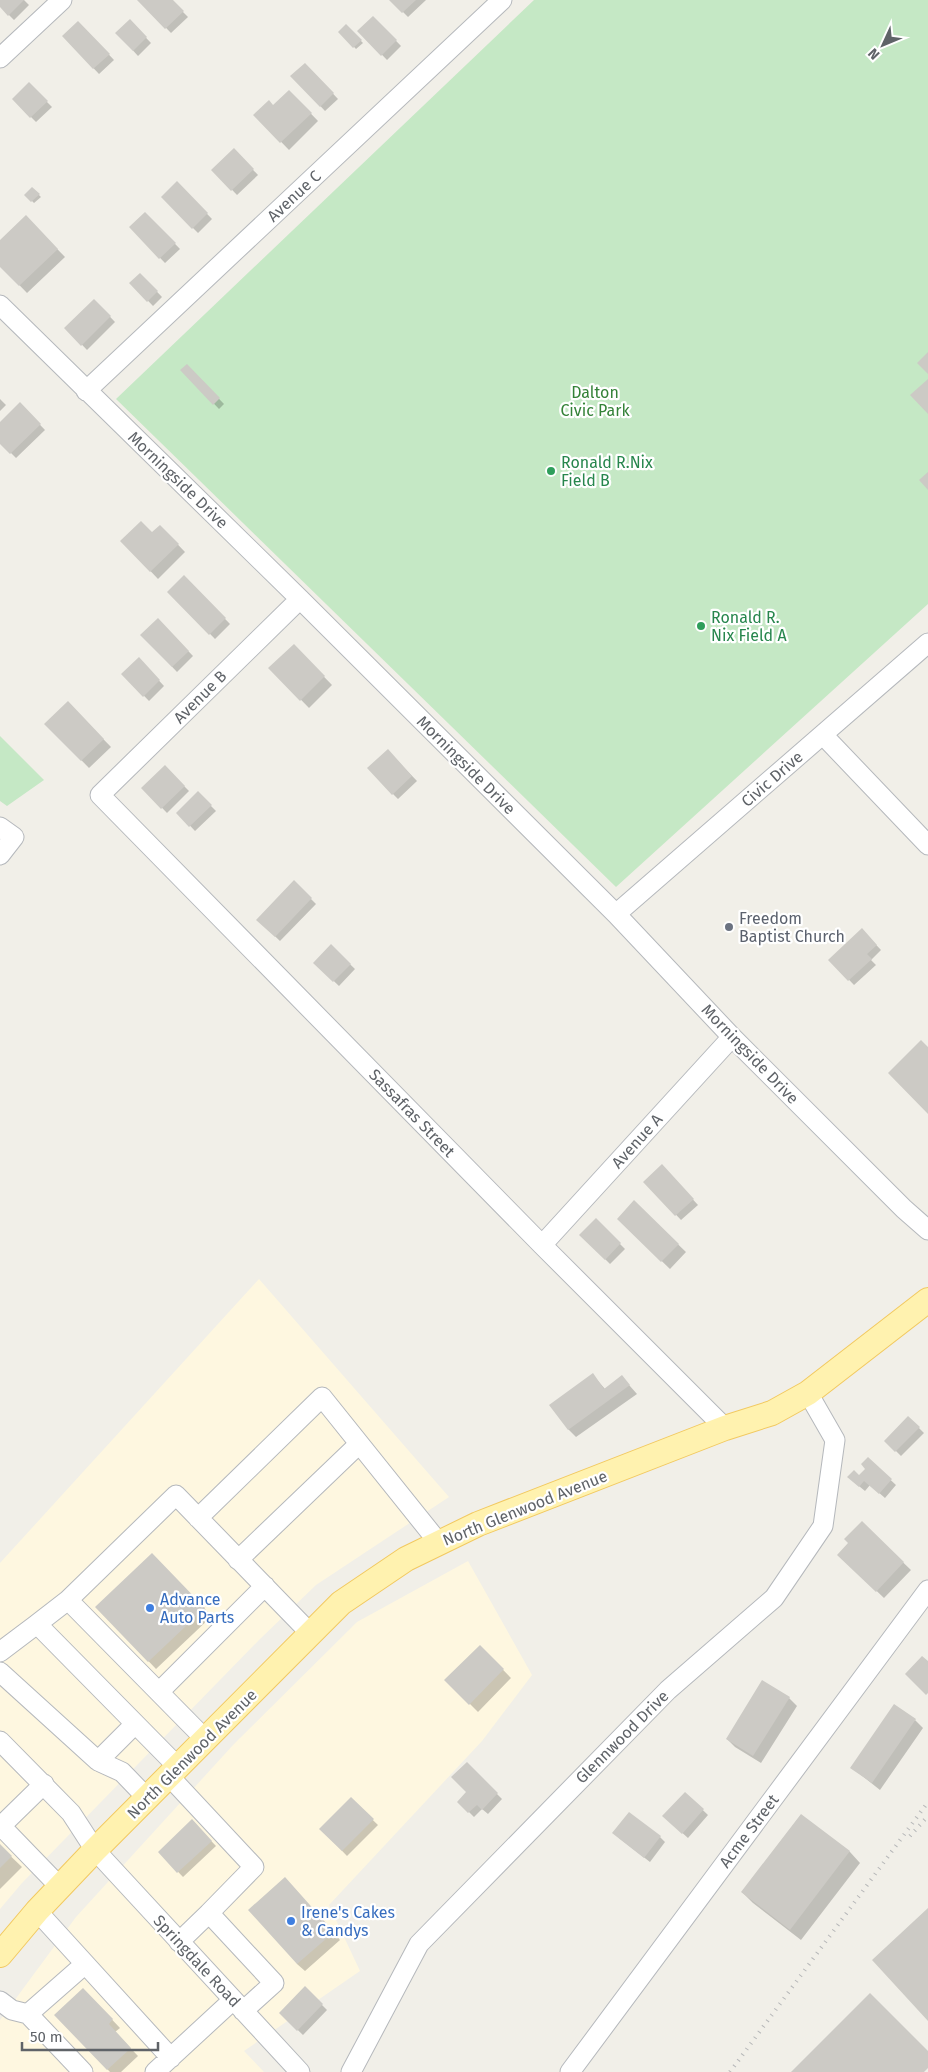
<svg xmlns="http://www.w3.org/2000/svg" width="928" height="2072" font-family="'Fira Sans',sans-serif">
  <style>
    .commercial { fill: #fef7e0 }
    .green { fill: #c5e8c5 }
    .shadow { fill: #0003 }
    .building { fill: #cccac5 }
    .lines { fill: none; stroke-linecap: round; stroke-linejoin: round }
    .minor-casing { stroke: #b5b8bc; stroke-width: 21 }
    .major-casing { stroke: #f2c960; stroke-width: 26 }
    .minor { stroke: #fff; stroke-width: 19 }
    .major { stroke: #fff2af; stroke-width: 24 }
    .rail { stroke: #b6b7b8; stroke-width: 4; stroke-dasharray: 1 6; stroke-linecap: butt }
    .leisure-dot { fill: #2e9e5b; stroke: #fff; stroke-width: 2 }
    .worship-dot { fill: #6b7280; stroke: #fff; stroke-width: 2 }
    .shop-dot { fill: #3f7fe0; stroke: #fff; stroke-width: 2 }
    .labels { text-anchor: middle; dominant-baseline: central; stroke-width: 4.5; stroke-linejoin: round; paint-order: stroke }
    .street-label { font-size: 16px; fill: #5f6368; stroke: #fff }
    .park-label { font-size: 16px; fill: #348238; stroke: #fff }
    .leisure-label { font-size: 16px; fill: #27864d; stroke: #fff; text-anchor: start }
    .worship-label { font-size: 16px; fill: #5b616d; stroke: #fff; text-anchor: start }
    .shop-label { font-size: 16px; fill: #366cbe; stroke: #fff; text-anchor: start }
  </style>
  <rect width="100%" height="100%" fill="#f1efe8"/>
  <path class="commercial" d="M259 1279 449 1497 316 1585 259 1640 22 1883 0 1909V1563Z
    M468 1561 532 1675 482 1741 329 1905 360 1971 244 2051 264 2072H0V2020L76 1917 234 1744 357 1622Z"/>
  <path class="green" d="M534 0H928V604L616 887 116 399Z
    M0 736 44 780 7 806 0 801Z"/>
  <path class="shadow" d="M0 0H24L29 5 14 20 0 6Z
    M139 0H171L188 17 171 33Z
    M391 0H426L408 17Z
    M373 17 401 46 387 60 359 31Z
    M130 21 151 43 138 56 117 33Z
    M78 22 114 60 99 74 63 36Z
    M346 26 363 43 356 49 340 32Z
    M305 64 338 99 325 111 292 76Z
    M29 84 52 107 36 122 13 99Z
    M289 91 318 121 289 150 255 115 273 107Z
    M234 150 258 175 237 195 213 170Z
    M177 183 212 219 198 233 162 197Z
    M32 188 41 197 34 203 26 195Z
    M145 213 180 249 165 263 131 228Z
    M26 217 65 257 27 293 0 265V242Z
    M140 274 162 297 153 306 131 283Z
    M94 300 115 322 87 350 66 328Z
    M187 366 224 404 219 409 182 370Z
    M0 399 6 405 0 411Z
    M20 404 45 430 16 458 0 442V424Z
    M160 526 185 552 158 579 122 541 152 534Z
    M184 577 230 624 215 639 169 592Z
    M158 620 193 656 177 672 142 635Z
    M294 646 332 685 309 708 270 668Z
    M139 659 164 686 149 701 123 674Z
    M68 703 111 747 89 768 46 724Z
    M393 756 417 781 398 799 393 794Z
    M165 767 189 791 167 813 143 788Z
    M198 793 216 811 195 831 178 813Z
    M294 882 316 904 280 941 258 920Z
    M862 930 881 950 871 960 876 965 854 985 830 960Z
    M331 946 355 969 339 986 315 963Z
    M662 1166 698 1205 681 1220 645 1182Z
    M634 1202 686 1252 670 1269 618 1219Z
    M596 1220 625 1249 610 1264 581 1235Z
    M593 1375 605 1389 622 1377 637 1394 576 1437 568 1429Z
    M909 1418 924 1433 901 1456 886 1441Z
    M868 1459 896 1485 885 1498 870 1485 865 1491 854 1482 867 1469Z
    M862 1523 911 1570 884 1598 839 1555 850 1543Z
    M152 1555 212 1616 156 1669 97 1607Z
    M480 1646 511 1678 478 1712 446 1680Z
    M789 1698 797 1706 761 1763 735 1747 727 1739Z
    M915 1720 923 1728 880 1790 851 1767Z
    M467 1764 502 1799 488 1814 482 1809 474 1817 459 1802 468 1792Z
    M685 1793 708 1815 688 1838 669 1821Z
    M351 1799 378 1825 347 1856 321 1829Z
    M801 1815 850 1852 860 1863 801 1940 753 1903 742 1892Z
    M192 1821 216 1846 183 1877 159 1852Z
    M660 1837 665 1842 650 1862 619 1838Z
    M0 1846 22 1867 0 1889Z
    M292 1886 340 1940 305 1971 297 1964Z
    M305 1988 327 2010 303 2035 280 2013Z
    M83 1989 120 2028 115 2032 138 2056 121 2072H110L56 2015Z"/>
  <path class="building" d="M0 0H24L8 16 0 7Z
    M137 0H173L184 11 165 29Z
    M389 0H416L402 13Z
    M373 16 397 40 381 56 357 31Z
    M130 19 147 37 133 51 115 33Z
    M78 21 110 54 93 69 62 36Z
    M346 24 362 40 353 48 338 32Z
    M305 63 334 93 320 107 290 76Z
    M29 82 48 101 30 118 12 99Z
    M289 90 312 113 280 143 253 115 269 100 273 105Z
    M234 148 254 169 231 191 211 170Z
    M177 181 208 213 192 229 161 197Z
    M32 187 40 194 31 202 24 195Z
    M145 212 176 243 159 259 129 227Z
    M26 215 58 249 19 286 0 267V240Z
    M140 273 158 291 147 302 129 283Z
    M94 299 111 316 81 346 64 328Z
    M928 352V374L917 363Z
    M187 364 220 398 213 405 180 370Z
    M928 379V414L910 395Z
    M20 402 41 424 10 454 0 444V422Z
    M928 472V490L919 480Z
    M141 521 152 532 160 525 179 544 150 572 120 541Z
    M184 575 226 618 209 635 167 592Z
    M158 618 189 651 172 667 140 635Z
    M294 644 325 676 300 701 268 668Z
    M139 657 160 680 143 697 121 674Z
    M68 701 104 739 81 761 44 724Z
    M388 749 412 776 392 795 367 768Z
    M165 765 185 786 161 809 141 788Z
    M198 791 212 805 189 827 176 813Z
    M294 880 312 898 275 937 256 920Z
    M862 928 877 945 867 954 872 959 848 981 828 960Z
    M331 944 351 964 333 982 313 963Z
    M921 1040 928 1047V1114L888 1073Z
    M662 1164 694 1199 675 1216 643 1182Z
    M634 1200 679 1244 661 1262 617 1219Z
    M596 1218 621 1243 605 1260 579 1235Z
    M593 1373 604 1389 622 1375 630 1385 568 1430 549 1405Z
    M908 1416 920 1427 895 1452 884 1441Z
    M868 1457 892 1479 879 1494 864 1481 859 1487 847 1477 854 1470 859 1475 865 1469 861 1464Z
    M862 1521 904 1562 876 1592 837 1555 848 1543 844 1539Z
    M152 1553 205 1608 148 1662 95 1607Z
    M480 1645 504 1669 469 1705 444 1680Z
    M922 1656 928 1661V1693L926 1695 905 1674Z
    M762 1680 790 1697 753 1756 726 1739Z
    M894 1704 916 1719 872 1783 850 1768Z
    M467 1762 498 1793 482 1810 477 1805 468 1813 457 1802 466 1792 451 1777Z
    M685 1792 704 1809 682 1834 662 1816Z
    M351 1797 374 1819 342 1851 319 1829Z
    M629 1812 661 1836 644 1858 612 1833Z
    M801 1814 850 1851 790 1930 741 1892Z
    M192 1819 212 1841 177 1873 158 1852Z
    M0 1844 12 1856 0 1868Z
    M285 1877 334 1932 297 1964 248 1910Z
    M928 1908V2021L872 1960Z
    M305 1986 323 2004 297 2031 279 2013Z
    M83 1988 113 2019 109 2024 131 2048 107 2070 54 2015Z
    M870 1993 928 2051V2068L924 2072H791Z"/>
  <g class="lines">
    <defs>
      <path id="minor" d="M0 58 62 0
        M0 305 300 599 616 914 732 1037 904 1209 928 1230
        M86 391 502 0
        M300 599 100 795 542 1245 725 1428
        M823 735 928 845
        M0 827 14 837 0 855
        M616 914 928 643
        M542 1245 732 1037
        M198 1518 322 1397 439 1543
        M238 1560 359 1444
        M68 1600 206 1740
        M37 1624 68 1600 176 1495 311 1634
        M0 1652 37 1624 178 1767
        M0 1672 98 1761 135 1724
        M159 1692 265 1586
        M0 1741 71 1813 95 1850 300 2072
        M98 1761 122 1772 147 1798
        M169 1776 254 1867 209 1913
        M44 1784 1 1826 60 1887
        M37 1911 171 2058
        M179 1942 209 1913 274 1983 243 2011
        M0 2001 12 2010 28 2014 83 2072
        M28 2014 85 1964
        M155 2072 233 2000
        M351 2072 419 1944 668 1690 774 1598 823 1526 835 1440 808 1393
        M570 2072 928 1590"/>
      <path id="major" d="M0 1955 37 1911 95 1850 341 1603 406 1559 478 1524 725 1428 772 1413 808 1393 928 1300"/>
    </defs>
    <use href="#minor" class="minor-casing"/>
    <use href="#major" class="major-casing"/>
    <use href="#minor" class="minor"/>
    <use href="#major" class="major"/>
    <path class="rail" d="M910 1836 928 1816
      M730 2072 928 1802"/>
  </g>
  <g class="leisure-dot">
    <circle cx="551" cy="471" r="5"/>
    <circle cx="701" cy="626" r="5"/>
  </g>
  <circle class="worship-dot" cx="729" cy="927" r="5"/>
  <g class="shop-dot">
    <circle cx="150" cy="1608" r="5"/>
    <circle cx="291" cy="1921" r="5"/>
  </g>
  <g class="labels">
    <g class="street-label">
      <text transform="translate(294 196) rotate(-43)">Avenue C</text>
      <text transform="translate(178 480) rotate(44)">Morningside Drive</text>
      <text transform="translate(200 697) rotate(-45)">Avenue B</text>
      <text transform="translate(466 765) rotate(45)">Morningside Drive</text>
      <text transform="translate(772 779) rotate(-41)">Civic Drive</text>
      <text transform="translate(750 1054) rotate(46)">Morningside Drive</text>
      <text transform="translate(412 1113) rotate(46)">Sassafras Street</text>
      <text transform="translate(637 1141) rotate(-48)">Avenue A</text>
      <text transform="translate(525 1508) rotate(-22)">North Glenwood Avenue</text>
      <text transform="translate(622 1737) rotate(-45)">Glennwood Drive</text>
      <text transform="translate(192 1754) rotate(-45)">North Glenwood Avenue</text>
      <text transform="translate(749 1831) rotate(-53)">Acme Street</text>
      <text transform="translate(197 1961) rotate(47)">Springdale Road</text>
    </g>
    <g class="park-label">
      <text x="595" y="392">Dalton<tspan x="595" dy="18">Civic Park</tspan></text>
    </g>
    <g class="leisure-label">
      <text x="561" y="462">Ronald R.Nix<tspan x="561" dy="18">Field B</tspan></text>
      <text x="711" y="617">Ronald R.<tspan x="711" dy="18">Nix Field A</tspan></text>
    </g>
    <g class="worship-label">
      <text x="739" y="918">Freedom<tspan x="739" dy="18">Baptist Church</tspan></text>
    </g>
    <g class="shop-label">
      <text x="160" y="1599">Advance<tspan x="160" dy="18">Auto Parts</tspan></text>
      <text x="301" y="1912">Irene's Cakes<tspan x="301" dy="18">&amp; Candys</tspan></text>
    </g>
  </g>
  <g transform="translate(883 45) rotate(226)" stroke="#ffffff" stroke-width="4" paint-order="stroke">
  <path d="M0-4L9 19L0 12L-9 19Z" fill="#5f6368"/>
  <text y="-8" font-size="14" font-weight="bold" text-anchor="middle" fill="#5f6368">N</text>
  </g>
  <path d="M22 2042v8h136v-8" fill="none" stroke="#5f6368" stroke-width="2.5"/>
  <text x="30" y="2042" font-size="15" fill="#5f6368" stroke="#ffffff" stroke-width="4" paint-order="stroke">50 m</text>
</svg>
